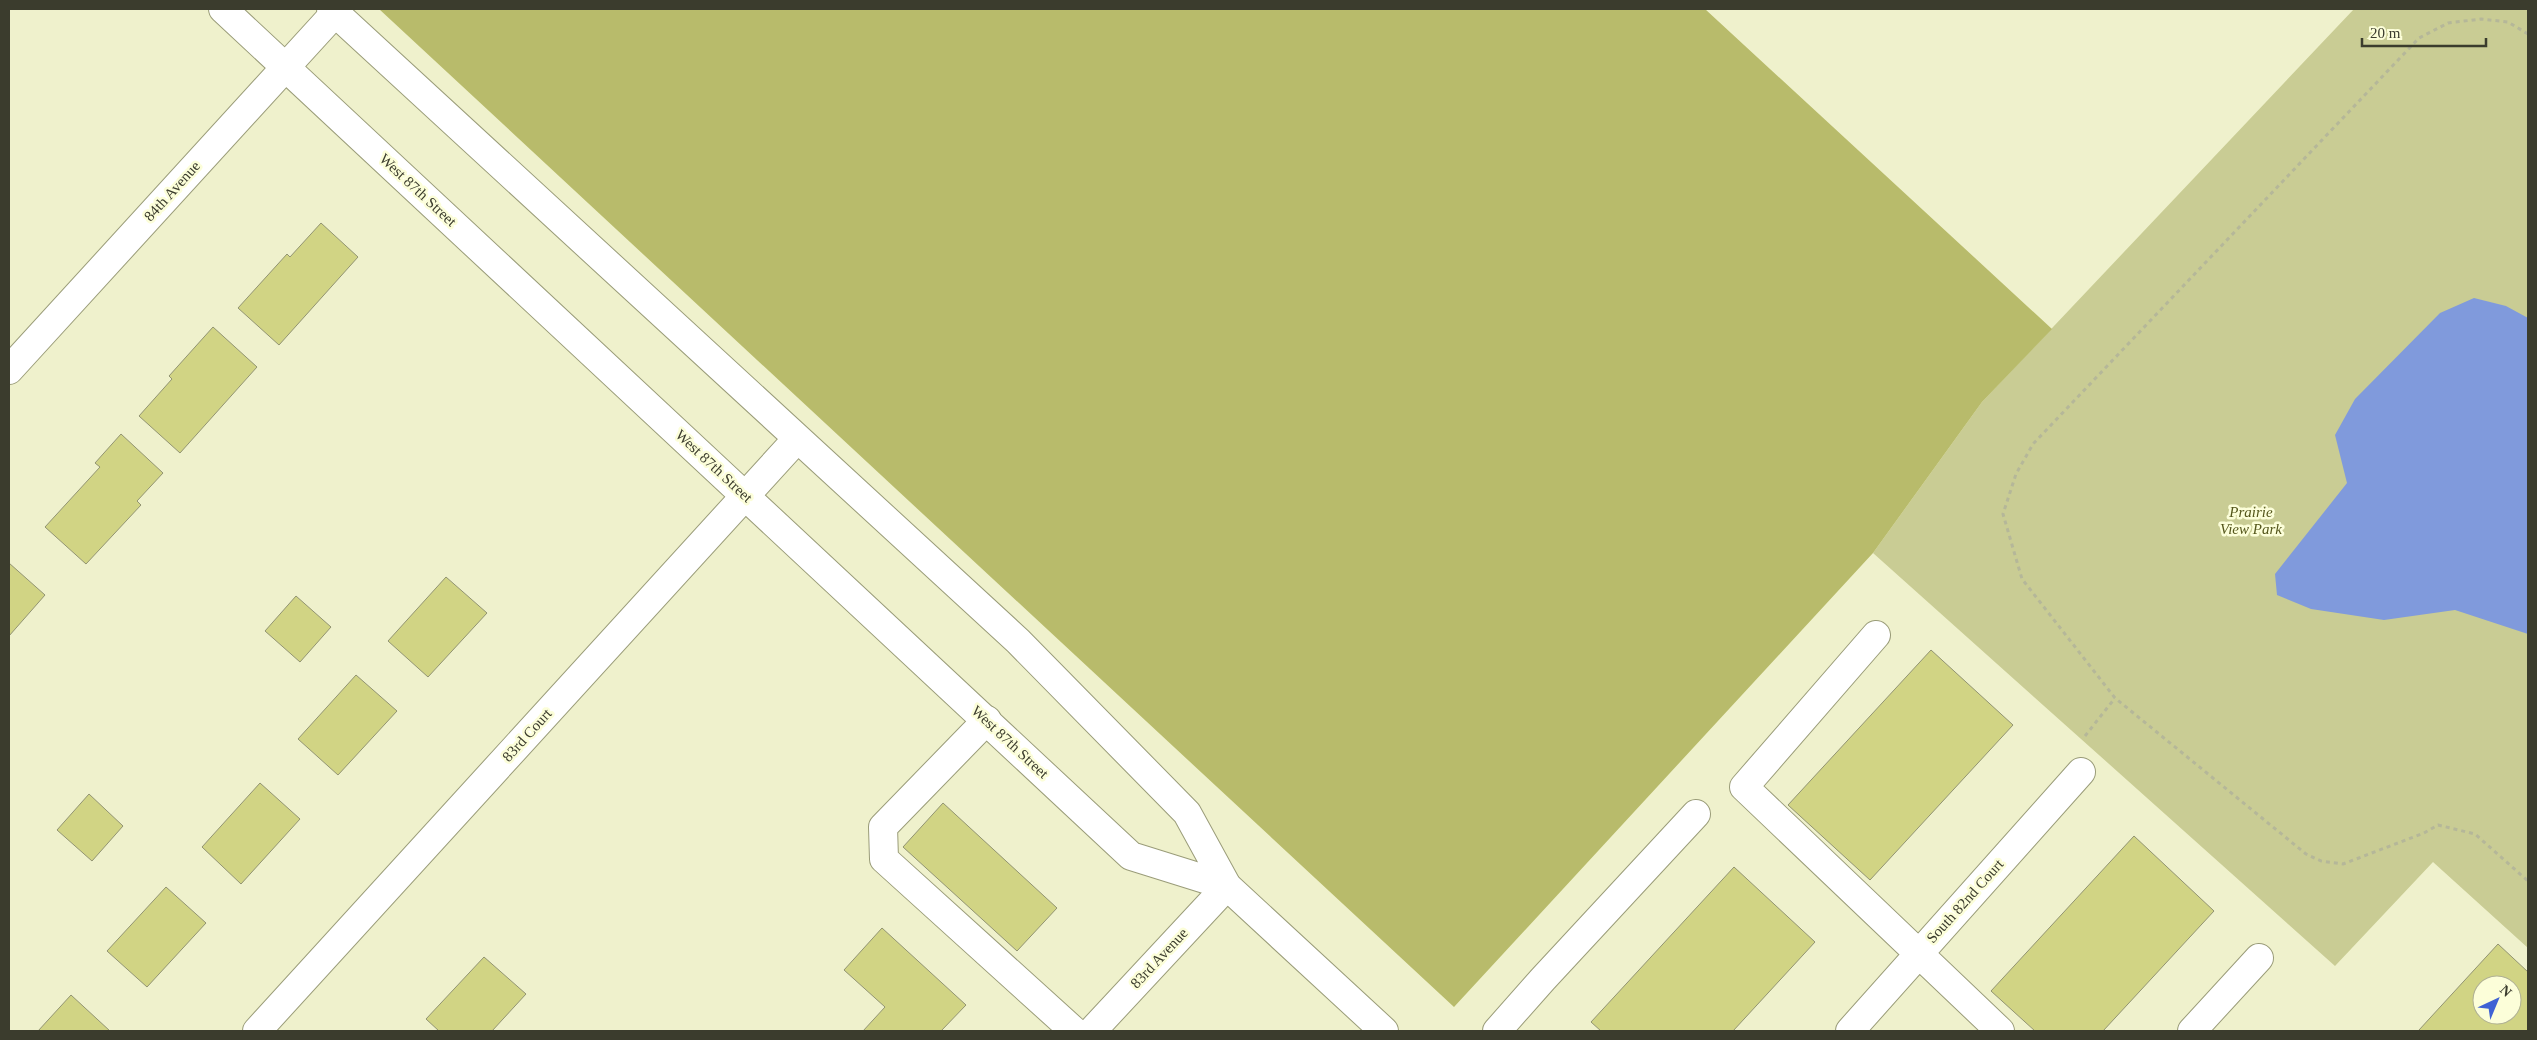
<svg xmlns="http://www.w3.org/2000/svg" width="2537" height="1040" font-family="'Times New Roman',serif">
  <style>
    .green { fill: #c9cc94 }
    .forest { fill: #b8bb6b }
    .water { fill: #809adc }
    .building { fill: #d1d484; stroke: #929472; fill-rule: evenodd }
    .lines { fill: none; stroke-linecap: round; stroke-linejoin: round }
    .minor-casing { stroke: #9a9c79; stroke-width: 30 }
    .major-casing { stroke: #9a9c79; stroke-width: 30 }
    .path { stroke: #b5b799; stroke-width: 3; stroke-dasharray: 4 4; stroke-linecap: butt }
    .minor { stroke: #fff; stroke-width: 28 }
    .major { stroke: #fff; stroke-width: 28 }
    .labels { text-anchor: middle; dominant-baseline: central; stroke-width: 5; stroke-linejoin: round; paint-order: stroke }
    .street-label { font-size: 15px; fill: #3b3c2d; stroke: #fcfed9 }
    .park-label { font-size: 15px; font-style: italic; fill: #54561b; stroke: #fcfed9 }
  </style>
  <rect width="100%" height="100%" fill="#eff1cc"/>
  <path class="green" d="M2354 9H2528V948L2433 862 2335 966 1873 553 1982 402Z"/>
  <path class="forest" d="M379 9H1705L2052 329 1982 402 1873 553 1454 1007Z"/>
  <path class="water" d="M2474 298 2506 306 2528 318V634L2455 610 2384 620 2311 609 2277 595 2275 574 2347 483 2335 435 2355 399 2440 313Z"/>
  <path class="building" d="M321 223 358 257 279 345 238 308 287 254 290 257Z
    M213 327 257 367 180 453 139 416 172 379 169 376Z
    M121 434 163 473 137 501 141 505 86 564 45 527 100 467 95 463Z
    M9 563 45 595 9 636Z
    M446 577 487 613 428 677 388 641Z
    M296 596 331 627 300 662 265 631Z
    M1931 650 2013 725 1870 880 1788 805Z
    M356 675 397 711 338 775 298 739Z
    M260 783 300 819 241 884 202 847Z
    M89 794 123 826 92 861 57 830Z
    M943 803 1057 908 1017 951 903 847Z
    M2134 836 2214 911 2103 1031H2035L1991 991Z
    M1734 867 1815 942 1733 1031H1601L1591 1022Z
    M166 887 206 923 147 987 107 951Z
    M882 928 966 1005 941 1031H863L885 1007 844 970Z
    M2498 944 2528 972V1031H2420L2419 1030ZM2482 985H2512V1015H2482Z
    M484 957 526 994 492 1031H439L426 1019Z
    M71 995 110 1031H38Z"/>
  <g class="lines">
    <defs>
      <path id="minor" d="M9 370 335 13
        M1876 635 1744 787 2000 1031
        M987 720 883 827 884 859 1074 1031
        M257 1031 797 439
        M1092 1031 1227 886
        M1497 1031 1543 979 1696 814
        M1850 1031 2081 772
        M2192 1031 2259 958"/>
      <path id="major" d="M223 9 1131 856 1227 886
        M331 9 1018 641 1187 813 1227 886 1384 1031"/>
    </defs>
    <use href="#minor" class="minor-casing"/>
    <use href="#major" class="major-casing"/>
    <path class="path" d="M2528 34 2508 22 2481 19 2448 23 2419 38 2033 444 2016 474 2003 514 2022 579 2115 698 2306 854 2321 861 2343 864 2424 833 2438 825 2475 834 2528 881
      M2085 736 2115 698"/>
    <use href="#minor" class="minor"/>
    <use href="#major" class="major"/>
  </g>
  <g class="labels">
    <g class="street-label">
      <text transform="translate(418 190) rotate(43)">West 87th Street</text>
      <text transform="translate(172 191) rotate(-48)">84th Avenue</text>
      <text transform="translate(714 466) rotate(43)">West 87th Street</text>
      <text transform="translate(527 735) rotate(-48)">83rd Court</text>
      <text transform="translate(1010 742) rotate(43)">West 87th Street</text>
      <text transform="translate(1965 901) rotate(-48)">South 82nd Court</text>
      <text transform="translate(1159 958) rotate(-47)">83rd Avenue</text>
    </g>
    <g class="park-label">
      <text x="2251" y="512">Prairie<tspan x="2251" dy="17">View Park</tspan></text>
    </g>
  </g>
  <rect width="2537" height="1040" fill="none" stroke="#3b3c2d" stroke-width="20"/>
  <g transform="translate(2497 1000) rotate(44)"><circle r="24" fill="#fcfed9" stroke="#afb094"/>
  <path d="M0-4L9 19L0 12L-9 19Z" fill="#3f62d4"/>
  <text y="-8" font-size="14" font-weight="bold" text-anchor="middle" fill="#3b3c2d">N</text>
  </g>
  <path d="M2362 38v8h124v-8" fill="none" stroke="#3b3c2d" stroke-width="2.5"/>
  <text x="2370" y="38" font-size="15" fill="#3b3c2d" stroke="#fcfed9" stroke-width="4" paint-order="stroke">20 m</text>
</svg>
